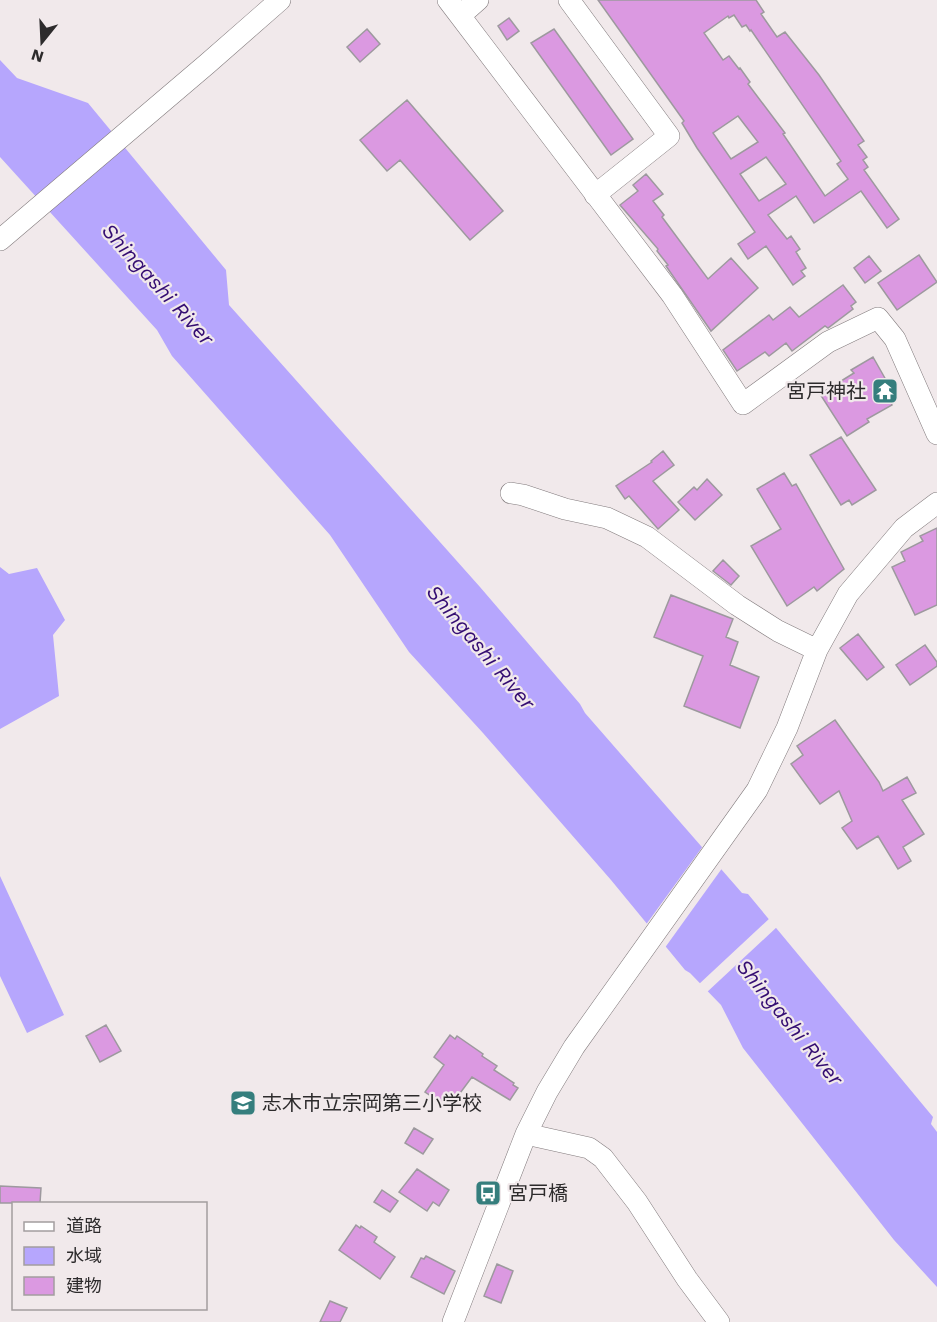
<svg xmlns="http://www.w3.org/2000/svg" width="937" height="1322" font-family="'Work Sans','Noto Sans JP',sans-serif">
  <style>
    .water { fill: #b6a6fd }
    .pier { fill: #f1e9eb }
    .building { fill: #db99e1; stroke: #9d999e; stroke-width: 1.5; fill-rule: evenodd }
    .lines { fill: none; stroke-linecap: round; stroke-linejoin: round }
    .minor-casing { stroke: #827b7d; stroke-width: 22 }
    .minor { stroke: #fff; stroke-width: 21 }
    .labels { text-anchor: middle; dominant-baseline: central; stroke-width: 4.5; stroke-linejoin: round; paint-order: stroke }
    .poi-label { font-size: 20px; fill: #2d2b2c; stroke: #f1e9eb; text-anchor: start }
    .water-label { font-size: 21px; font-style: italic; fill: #340d72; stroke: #f1e9eb }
  </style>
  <rect width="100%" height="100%" fill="#f1e9eb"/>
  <path class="water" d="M0 60 17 78 88 103 226 270 229 305 480 587 580 704 585 713 742 893 748 894 933 1117 931 1124 937 1132V1287L894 1240 743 1048 721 1005 690 973 685 970 611 880 483 733 409 652 330 535 172 356 157 330 0 157Z
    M0 567 9 574 37 568 65 620 53 635 59 696 0 729Z
    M0 876 64 1015 27 1033 0 976Z"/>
  <path class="pier" d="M703 846 723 867 664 949 645 926Z
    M771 917 778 926 706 993 698 985Z"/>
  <path class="building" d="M598 0H756L764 12 761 14 777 37 785 32 819 75 864 141 858 145 867 157 863 160 868 167 864 170 899 219 887 228 861 191 814 223 796 196 768 215 787 239 791 236 800 249 796 252 806 268 801 271 805 276 793 285 766 246 748 259 738 244 755 232 697 148 682 123 684 121ZM734 15 742 27 746 25 750 31 751 30 841 161 837 164 848 179 825 196 783 134 785 133 748 84 750 82 740 68 739 69 729 56 723 60 704 33 728 16 729 18ZM738 116 758 142 731 159 713 133ZM766 157 786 184 759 201 740 174Z
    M509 18 519 31 507 40 498 26Z
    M367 29 380 44 360 62 347 47Z
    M554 29 633 139 611 155 531 43Z
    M407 100 503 211 470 240 400 160 387 171 360 140Z
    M646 174 663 194 653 201 664 215 662 217 708 279 731 258 758 288 711 331 666 266 668 265 657 251 658 249 620 205 638 191 633 185Z
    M919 255 937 282 897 310 878 283Z
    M869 256 881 271 865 283 854 268Z
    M843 285 856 302 851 306 853 309 828 328 825 326 792 351 786 343 769 356 765 352 737 371 723 350 769 315 773 320 790 307 799 317Z
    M873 357 895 396 889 399 892 405 867 419 869 422 847 436 820 394 854 373 851 370Z
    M841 437 876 490 852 505 849 500 841 505 810 455Z
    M663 451 674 465 653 481 679 510 658 529 629 496 625 499 616 486 652 462 651 461Z
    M784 473 792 486 796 484 844 569 817 591 814 587 787 606 751 546 781 529 757 489Z
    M707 479 722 495 695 520 678 502 694 487 697 490Z
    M937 528V605L915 615 892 567 905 561 901 552 923 541 920 536Z
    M723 560 739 576 731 585 713 571Z
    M671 595 733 619 726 637 738 642 730 665 759 677 740 728 684 706 703 656 654 637Z
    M858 634 884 667 867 680 840 648Z
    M925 645 937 662V666L910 685 896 665Z
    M835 720 879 782 883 791 907 777 916 793 902 800 924 834 903 847 911 861 898 869 878 836 857 849 842 828 852 821 839 791 820 804 791 764 803 755 797 746Z
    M106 1025 121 1051 100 1062 86 1036Z
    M450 1035 455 1039 457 1036 483 1054 482 1056 497 1066 494 1070 514 1083 513 1085 518 1088 510 1100 472 1077 449 1108 425 1092 444 1065 434 1057Z
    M414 1128 433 1139 423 1154 405 1143Z
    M417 1169 449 1190 439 1206 433 1202 427 1211 399 1192Z
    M0 1186 41 1188 40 1203H0Z
    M382 1190 398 1201 390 1212 374 1202Z
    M356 1225 360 1228 361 1226 377 1237 374 1242 395 1257 380 1279 339 1250Z
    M426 1256 455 1271 444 1294 411 1277 421 1258 424 1259Z
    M497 1264 513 1271 501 1303 484 1296Z
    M330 1301 347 1308 340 1322H320Z"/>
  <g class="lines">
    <defs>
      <path id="minor" d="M448 0 672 295 743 404 828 342 878 318 895 339 937 434
        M569 0 669 136 595 195
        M461 15 478 0
        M0 240 207 64 280 0
        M511 493 523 495 565 509 607 518 647 537 737 605 778 631 817 650
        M526 1134 589 1148 603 1158 637 1202 687 1279 719 1322
        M453 1322 526 1134 547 1092 574 1047 757 790 787 728 817 650 848 594 904 528 937 503"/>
    </defs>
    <use href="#minor" class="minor-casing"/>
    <use href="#minor" class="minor"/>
  </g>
  <defs>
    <symbol id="temple-square" viewBox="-11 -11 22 22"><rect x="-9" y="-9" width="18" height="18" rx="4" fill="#357e7d" stroke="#f1e9eb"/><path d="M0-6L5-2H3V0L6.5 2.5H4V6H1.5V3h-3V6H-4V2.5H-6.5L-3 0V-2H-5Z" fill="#fff"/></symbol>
    <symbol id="school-square" viewBox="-11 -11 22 22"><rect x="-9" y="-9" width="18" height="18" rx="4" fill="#357e7d" stroke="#f1e9eb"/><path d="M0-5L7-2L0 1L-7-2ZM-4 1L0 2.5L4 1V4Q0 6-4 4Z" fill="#fff"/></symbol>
    <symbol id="bus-square" viewBox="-11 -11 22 22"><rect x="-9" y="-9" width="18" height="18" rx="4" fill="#357e7d" stroke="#f1e9eb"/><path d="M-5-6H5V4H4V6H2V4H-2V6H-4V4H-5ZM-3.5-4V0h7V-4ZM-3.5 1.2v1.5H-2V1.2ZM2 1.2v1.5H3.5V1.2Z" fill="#fff"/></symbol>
  </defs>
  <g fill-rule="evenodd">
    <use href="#temple-square" x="870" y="376" width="30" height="30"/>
    <use href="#school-square" x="228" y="1088" width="30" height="30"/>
    <use href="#bus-square" x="473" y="1178" width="30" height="30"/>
  </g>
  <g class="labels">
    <g class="poi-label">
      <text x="866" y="391" text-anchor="end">宮戸神社</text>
      <text x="262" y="1103">志木市立宗岡第三小学校</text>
      <text x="508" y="1193">宮戸橋</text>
    </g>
    <g class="water-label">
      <text transform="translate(158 284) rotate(48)">Shingashi River</text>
      <text transform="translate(481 647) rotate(50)">Shingashi River</text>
      <text transform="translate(790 1022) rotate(51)">Shingashi River</text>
    </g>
  </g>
  <rect x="12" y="1202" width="195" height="108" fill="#f1e9eb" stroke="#a39d9f" stroke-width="1.5"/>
  <rect x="24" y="1222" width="30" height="9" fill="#ffffff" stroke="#a39d9f" stroke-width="1.5"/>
  <text x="66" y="1232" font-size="18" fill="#2d2b2c">道路</text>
  <rect x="24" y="1247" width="30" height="18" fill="#b6a6fd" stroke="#a39d9f" stroke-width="1.5"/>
  <text x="66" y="1262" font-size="18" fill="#2d2b2c">水域</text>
  <rect x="24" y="1277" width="30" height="18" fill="#db99e1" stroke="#a39d9f" stroke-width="1.5"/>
  <text x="66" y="1292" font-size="18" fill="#2d2b2c">建物</text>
  <g transform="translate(42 42) rotate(198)" stroke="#f1e9eb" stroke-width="4.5" paint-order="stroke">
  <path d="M0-4.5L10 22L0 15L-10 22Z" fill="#2d2b2c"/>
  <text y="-9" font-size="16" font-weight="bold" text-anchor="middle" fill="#2d2b2c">N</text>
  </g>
</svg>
